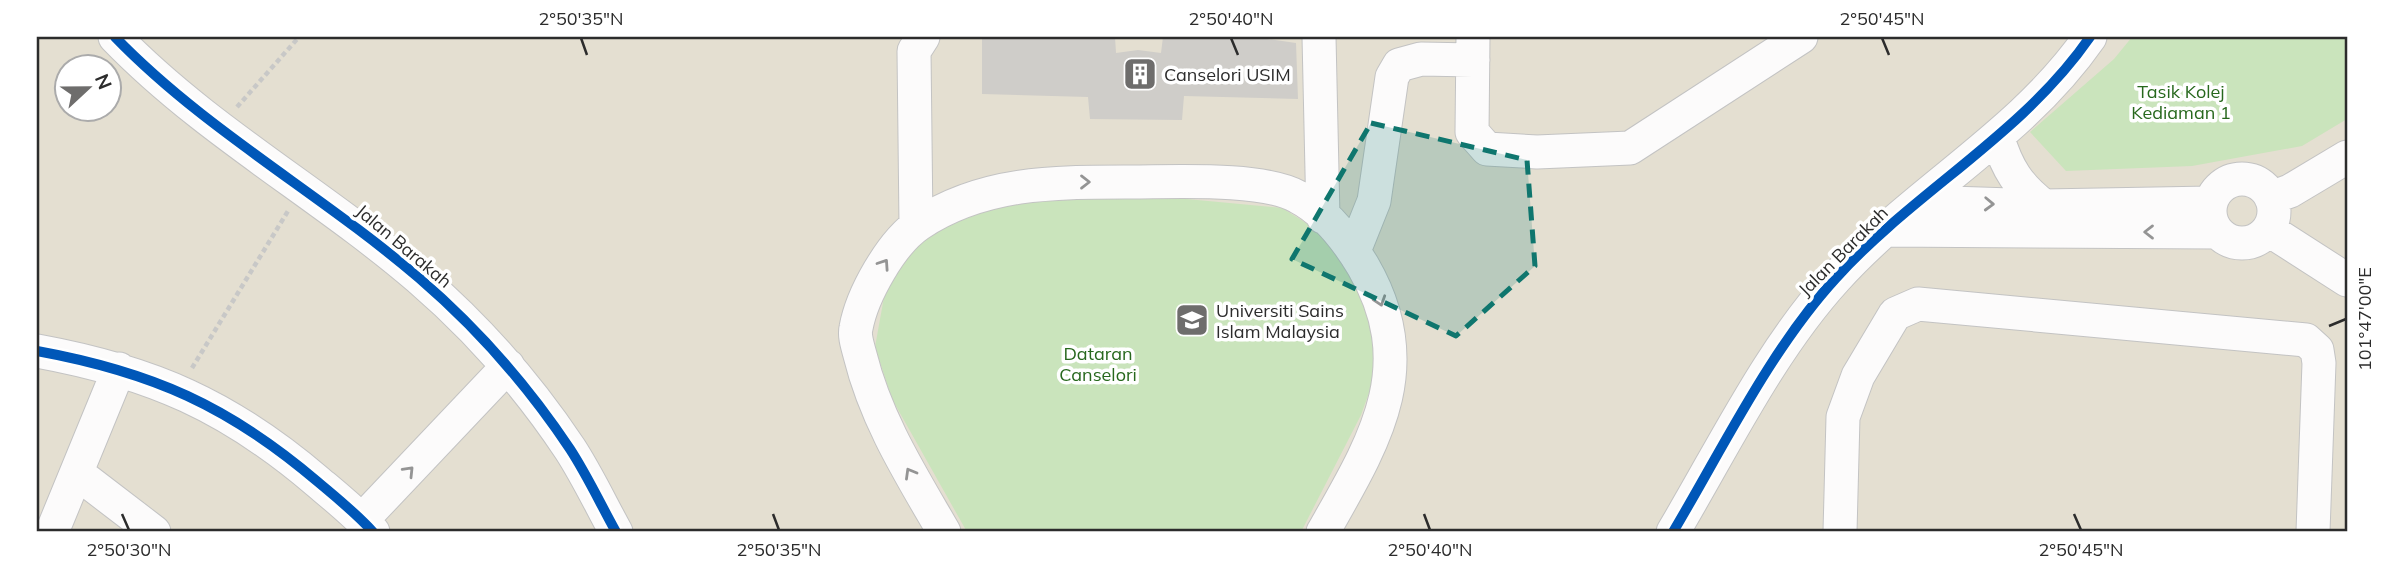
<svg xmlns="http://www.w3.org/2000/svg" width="2384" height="569" font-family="Mulish,sans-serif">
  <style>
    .education { fill: #e4dfd1; fill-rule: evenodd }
    .green { fill: #cae4bc }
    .building { fill: #cfcdc9 }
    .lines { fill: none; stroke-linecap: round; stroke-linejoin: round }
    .minor-casing { stroke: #c3c3c3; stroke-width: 35 }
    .path { stroke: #c8c8c7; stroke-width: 4.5; stroke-dasharray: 5 3.5; stroke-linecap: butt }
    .minor { stroke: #fcfbfb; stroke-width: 33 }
    .cycleway-casing { stroke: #fff; stroke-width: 15 }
    .cycleway { stroke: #0057b8; stroke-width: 10 }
    .oneway { stroke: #949494 }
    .marked { fill: #0f766e; fill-opacity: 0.2; stroke: #0f766e; stroke-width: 5; stroke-dasharray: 14 9; stroke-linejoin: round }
    .ticks { fill: none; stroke: #2c2c2c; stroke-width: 2.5 }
    .labels { text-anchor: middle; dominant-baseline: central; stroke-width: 7; stroke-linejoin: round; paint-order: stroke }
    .poi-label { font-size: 18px; fill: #2c2c2c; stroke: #fff; text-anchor: start }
    .park-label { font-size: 18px; fill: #27681d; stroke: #fff }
    .street-label { font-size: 18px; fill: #2c2c2c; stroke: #fff }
    .neatline { fill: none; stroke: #2c2c2c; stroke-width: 2.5 }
    .ticks-label { font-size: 18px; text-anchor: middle; fill: #2c2c2c }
  </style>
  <rect width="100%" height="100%" fill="#eae7e2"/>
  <path class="education" d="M37 37H2347V532H37ZM66 66H108V108H66Z"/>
  <path class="green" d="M2132 37H2343L2347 40V119L2302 146 2192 166 2066 171 2030 132 2114 59Z
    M1144 195 1282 208 1316 229 1346 261 1378 337 1374 379 1361 415 1301 532H967L892 399 875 347 884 297 901 261 926 228 972 204Z"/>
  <path class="building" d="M1006 37H1115L1116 53 1138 50 1161 53 1163 37H1253L1296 43 1298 99 1184 96 1182 120 1090 119 1088 97 982 94V38Z"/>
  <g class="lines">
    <defs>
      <path id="minor" d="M115 37C205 130 321 194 419 278 476 327 528 386 570 449 587 475 601 505 616 532
        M1319 37 1323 217
        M1473 37 1472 132 1487 149 1537 152 1630 148 1801 37
        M1998 138C2007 169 2019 187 2044 206
        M2210 211a32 32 0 1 1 64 0a32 32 0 1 1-64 0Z
        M2271 198 2290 191 2347 157
        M1920 202 2044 206 2211 203
        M916 225 914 51 923 37
        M1885 230 2217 232
        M2269 230 2347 280
        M1354 251 1374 201 1392 77 1399 65 1421 59 1473 60
        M37 351C152 372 229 406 318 482 337 498 357 514 373 532
        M77 473 154 532
        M362 520 508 366
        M52 532 119 369
        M944 532C911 475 876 420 860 355 858 347 854 336 856 328 862 295 891 243 919 224 984 181 1056 182 1131 182 1173 182 1263 177 1298 197 1325 211 1348 241 1363 266 1422 367 1374 442 1323 532
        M1673 532C1723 448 1770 350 1836 278 1915 191 2022 135 2090 37
        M1840 532 1843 417 1858 376 1895 314 1918 304 2306 340 2317 350 2319 363 2313 532"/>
    </defs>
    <use href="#minor" class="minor-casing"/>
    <path class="path" d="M237 107 299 37
      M192 368 288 211"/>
    <use href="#minor" class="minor"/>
    <defs>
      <path id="cycleway" d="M115 37C205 130 321 194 419 278 476 327 528 386 570 449 587 475 601 505 616 532
        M37 351C152 372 229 406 318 482 337 498 357 514 373 532
        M1673 532C1723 448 1770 350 1836 278 1915 191 2022 135 2090 37"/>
    </defs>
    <use href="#cycleway" class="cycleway-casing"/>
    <use href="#cycleway" class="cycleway"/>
  </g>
  <defs><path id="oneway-chevron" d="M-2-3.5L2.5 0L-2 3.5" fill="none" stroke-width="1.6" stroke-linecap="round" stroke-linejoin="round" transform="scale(1.75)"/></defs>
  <g class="oneway">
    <use href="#oneway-chevron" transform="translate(1085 182)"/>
    <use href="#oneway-chevron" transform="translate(1989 204) rotate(2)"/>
    <use href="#oneway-chevron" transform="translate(2149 232) rotate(-180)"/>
    <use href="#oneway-chevron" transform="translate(884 264) rotate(-56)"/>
    <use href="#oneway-chevron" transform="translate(1380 301) rotate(72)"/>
    <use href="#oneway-chevron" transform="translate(409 471) rotate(-46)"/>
    <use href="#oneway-chevron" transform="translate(910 473) rotate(-120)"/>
  </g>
  <path class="marked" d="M1371 123 1527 160 1535 266 1456 336 1292 259Z"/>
  <path class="ticks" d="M581 38 587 55M1231 38 1238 55M1882 38 1889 55M2329 326 2346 319M122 514 129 530M773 514 779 530M1424 514 1430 530M2074 514 2081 530"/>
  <defs>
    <symbol id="building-square" viewBox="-11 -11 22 22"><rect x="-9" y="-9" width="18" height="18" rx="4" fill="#6e6d6c" stroke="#fff"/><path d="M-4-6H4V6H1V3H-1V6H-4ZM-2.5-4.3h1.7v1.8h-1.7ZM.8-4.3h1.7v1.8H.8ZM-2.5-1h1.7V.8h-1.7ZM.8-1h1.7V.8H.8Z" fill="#fff"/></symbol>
    <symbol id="university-square" viewBox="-11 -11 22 22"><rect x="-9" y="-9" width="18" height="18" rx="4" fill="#6e6d6c" stroke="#fff"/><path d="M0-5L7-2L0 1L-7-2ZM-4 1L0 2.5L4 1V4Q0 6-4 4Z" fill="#fff"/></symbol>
  </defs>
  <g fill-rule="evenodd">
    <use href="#building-square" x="1121" y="55" width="38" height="38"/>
    <use href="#university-square" x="1173" y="301" width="38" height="38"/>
  </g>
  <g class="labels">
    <g class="poi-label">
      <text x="1164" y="74">Canselori USIM</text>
      <text x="1216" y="310">Universiti Sains<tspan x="1216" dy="21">Islam Malaysia</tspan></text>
    </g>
    <g class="park-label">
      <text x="2181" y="91">Tasik Kolej<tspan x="2181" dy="21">Kediaman 1</tspan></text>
      <text x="1098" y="353">Dataran<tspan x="1098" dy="21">Canselori</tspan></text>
    </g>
    <g class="street-label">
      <text transform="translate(404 246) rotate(40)">Jalan Barakah</text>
      <text transform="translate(1843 251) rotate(-45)">Jalan Barakah</text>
    </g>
  </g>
  <rect width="2384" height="569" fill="none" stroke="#ffffff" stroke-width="77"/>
  <g transform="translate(88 88) rotate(68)"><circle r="33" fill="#ffffff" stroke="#ababab" stroke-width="2"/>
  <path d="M0-5L12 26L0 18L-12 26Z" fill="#6e6d6c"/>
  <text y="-10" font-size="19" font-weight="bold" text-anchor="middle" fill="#2c2c2c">N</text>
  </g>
  <rect x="38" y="38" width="2308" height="492" class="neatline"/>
  <g class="ticks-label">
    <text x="581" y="25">2°50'35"N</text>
    <text x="1231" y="25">2°50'40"N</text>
    <text x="1882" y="25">2°50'45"N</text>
    <text transform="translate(2365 319) rotate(-90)" y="6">101°47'00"E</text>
    <text x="129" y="556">2°50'30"N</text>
    <text x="779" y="556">2°50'35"N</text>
    <text x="1430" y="556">2°50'40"N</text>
    <text x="2081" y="556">2°50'45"N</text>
  </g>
</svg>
